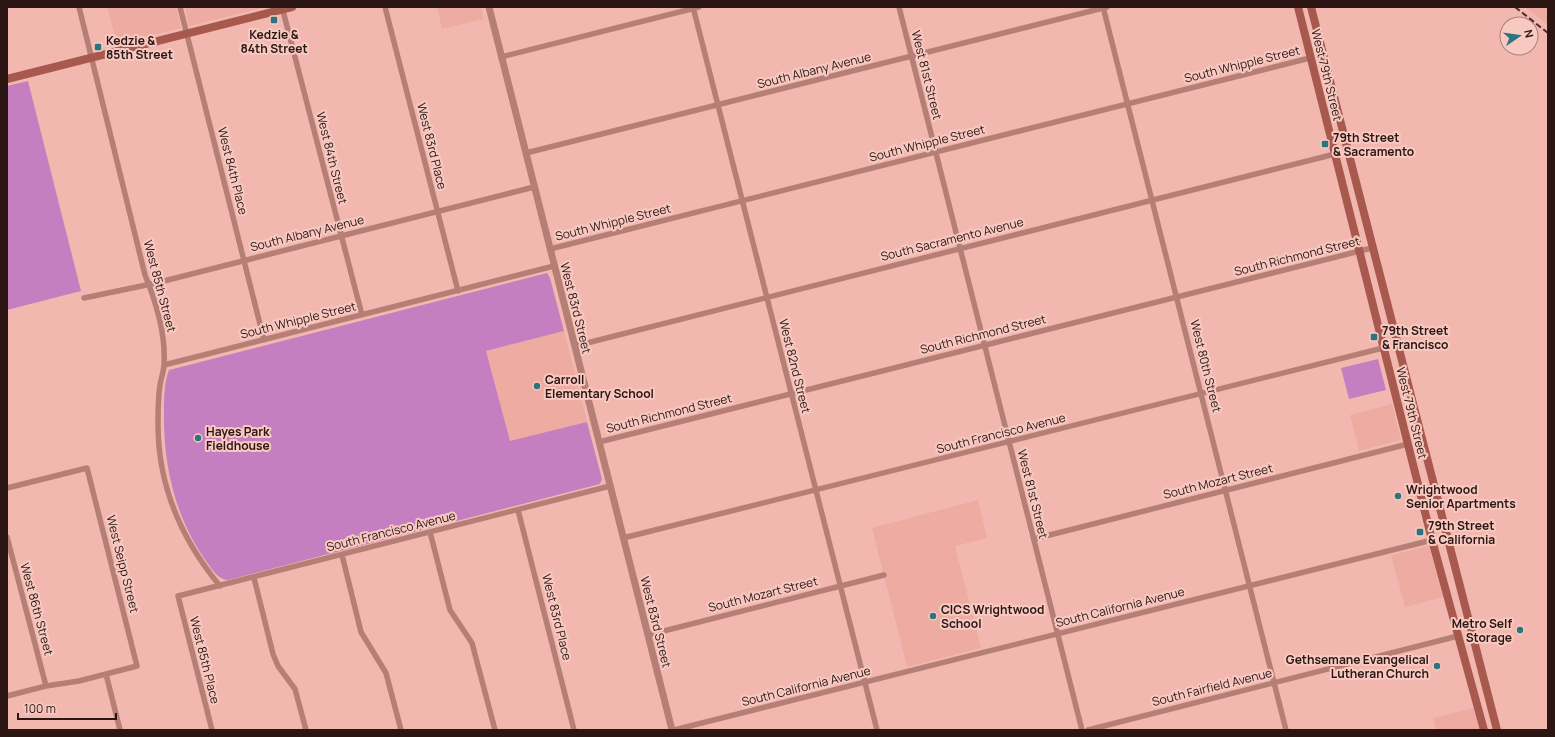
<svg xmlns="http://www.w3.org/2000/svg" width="1555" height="737" font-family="Manrope,sans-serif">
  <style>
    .built { fill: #edaba1 }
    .green { fill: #c57fc0 }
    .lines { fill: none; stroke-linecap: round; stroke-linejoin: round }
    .minor { stroke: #b67f76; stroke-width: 5.5 }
    .tertiary { stroke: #b67f76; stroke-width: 7 }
    .secondary { stroke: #a8594e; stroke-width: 8 }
    .rail { stroke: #472d29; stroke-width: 2; stroke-dasharray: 6 3; stroke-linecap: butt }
    .poi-dot { fill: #2c747f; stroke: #f8c9c1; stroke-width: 1.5 }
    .labels { text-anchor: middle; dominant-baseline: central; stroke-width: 4; stroke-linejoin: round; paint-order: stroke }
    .poi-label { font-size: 12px; font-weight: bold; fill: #2b1613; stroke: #f8c9c1; text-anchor: start }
    .street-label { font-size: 12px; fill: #2b1613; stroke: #f8c9c1 }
  </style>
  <rect width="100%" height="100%" fill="#f2b8af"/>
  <path class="built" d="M107 7H176L181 28 117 44Z
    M185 7H266L189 26Z
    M437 7H481L484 19 442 29Z
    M1525 7H1548V25Z
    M564 331 587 422 510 442 486 351Z
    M1392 404 1401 440 1359 451 1350 415Z
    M978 500 987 538 955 546 981 648 907 667 872 528Z
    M1429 546 1443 597 1405 607 1391 555Z
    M1474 708 1480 730H1436L1433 718Z"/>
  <path class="green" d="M28 81 81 291 7 310V86Z
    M547 273 550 278 564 331 486 351 510 441 587 422 602 479 600 484 228 580C218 580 211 568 206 561 175 517 163 465 164 412 164 398 164 383 169 370Z
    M1378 359 1386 390 1349 399 1341 368Z"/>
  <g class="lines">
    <path class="minor" d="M79 7 145 275C156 302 166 333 164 364 164 371 161 378 160 385 158 398 158 411 158 424 158 485 181 539 220 586
      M180 7 264 340
      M282 7 362 315
      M385 7 458 291
      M693 7 877 730
      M899 7 1082 730
      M1103 7 1286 730
      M501 57 699 7
      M526 153 1107 7
      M550 249 1310 58
      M84 298 156 283 534 187
      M575 346 1335 154
      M164 365 554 266
      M599 442 1372 248
      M7 488 87 468 137 666 79 681 46 686 7 696
      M518 510 574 730
      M430 532 450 610 472 643 495 730
      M7 537 46 686
      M623 538 1383 348
      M1034 539 1408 444
      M342 555 361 632 386 673 401 730
      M254 578 273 654 278 666 295 689 306 730
      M648 635 884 575
      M106 674 120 730
      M212 730 178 596 610 486
      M674 730 1432 540
      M1088 730 1458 636"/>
    <path class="tertiary" d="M489 7 672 730"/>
    <path class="secondary" d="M1298 7 1432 540 1484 730
      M1311 7 1497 730
      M7 79 292 7"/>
    <path class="rail" d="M1515 7 1548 33"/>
  </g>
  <g class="poi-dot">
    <rect x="270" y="16" width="8" height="8" rx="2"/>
    <rect x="94" y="43" width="8" height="8" rx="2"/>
    <rect x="1321" y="140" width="8" height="8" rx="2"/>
    <rect x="1370" y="333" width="8" height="8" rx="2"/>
    <circle cx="537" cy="386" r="4"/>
    <circle cx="198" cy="438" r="4"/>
    <circle cx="1398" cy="496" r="4"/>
    <rect x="1416" y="528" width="8" height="8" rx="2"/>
    <circle cx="933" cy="616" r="4"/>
    <circle cx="1520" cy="630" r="4"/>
    <circle cx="1437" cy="666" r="4"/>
  </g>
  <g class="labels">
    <g class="poi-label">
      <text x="274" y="34" text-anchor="middle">Kedzie &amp;<tspan x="274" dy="14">84th Street</tspan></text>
      <text x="106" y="40">Kedzie &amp;<tspan x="106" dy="14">85th Street</tspan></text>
      <text x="1333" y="137">79th Street<tspan x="1333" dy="14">&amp; Sacramento</tspan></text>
      <text x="1382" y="330">79th Street<tspan x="1382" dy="14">&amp; Francisco</tspan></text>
      <text x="545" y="379">Carroll<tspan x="545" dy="14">Elementary School</tspan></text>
      <text x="206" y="431">Hayes Park<tspan x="206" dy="14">Fieldhouse</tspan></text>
      <text x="1406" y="489">Wrightwood<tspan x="1406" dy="14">Senior Apartments</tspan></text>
      <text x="1428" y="525">79th Street<tspan x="1428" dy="14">&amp; California</tspan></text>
      <text x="941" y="609">CICS Wrightwood<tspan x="941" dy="14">School</tspan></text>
      <text x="1512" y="623" text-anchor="end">Metro Self<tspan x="1512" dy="14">Storage</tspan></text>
      <text x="1429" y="659" text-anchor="end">Gethsemane Evangelical<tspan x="1429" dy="14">Lutheran Church</tspan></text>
    </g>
    <g class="street-label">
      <text transform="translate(1242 64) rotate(-14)">South Whipple Street</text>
      <text transform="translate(814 70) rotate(-14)">South Albany Avenue</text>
      <text transform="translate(927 75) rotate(76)">West 81st Street</text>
      <text transform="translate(1327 75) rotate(76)">West 79th Street</text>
      <text transform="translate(927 143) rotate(-14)">South Whipple Street</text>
      <text transform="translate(432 146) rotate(76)">West 83rd Place</text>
      <text transform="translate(332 158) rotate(76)">West 84th Street</text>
      <text transform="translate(233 171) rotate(76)">West 84th Place</text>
      <text transform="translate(613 222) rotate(-14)">South Whipple Street</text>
      <text transform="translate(307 233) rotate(-14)">South Albany Avenue</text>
      <text transform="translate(952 239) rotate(-14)">South Sacramento Avenue</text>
      <text transform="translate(1297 256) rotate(-14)">South Richmond Street</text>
      <text transform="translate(160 286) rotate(75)">West 85th Street</text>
      <text transform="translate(576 308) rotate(76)">West 83rd Street</text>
      <text transform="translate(298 320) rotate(-14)">South Whipple Street</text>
      <text transform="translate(983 334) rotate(-14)">South Richmond Street</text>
      <text transform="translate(795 366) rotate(76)">West 82nd Street</text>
      <text transform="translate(1206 366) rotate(76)">West 80th Street</text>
      <text transform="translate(669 413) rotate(-14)">South Richmond Street</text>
      <text transform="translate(1412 413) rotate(76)">West 79th Street</text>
      <text transform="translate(1001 433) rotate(-14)">South Francisco Avenue</text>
      <text transform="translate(1218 481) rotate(-14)">South Mozart Street</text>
      <text transform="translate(1033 494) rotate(76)">West 81st Street</text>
      <text transform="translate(391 531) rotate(-14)">South Francisco Avenue</text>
      <text transform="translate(123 564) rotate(76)">West Seipp Street</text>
      <text transform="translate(763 594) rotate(-14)">South Mozart Street</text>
      <text transform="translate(1120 607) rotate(-14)">South California Avenue</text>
      <text transform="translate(37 609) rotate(75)">West 86th Street</text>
      <text transform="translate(557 617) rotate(76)">West 83rd Place</text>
      <text transform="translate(656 622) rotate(76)">West 83rd Street</text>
      <text transform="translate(205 660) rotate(76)">West 85th Place</text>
      <text transform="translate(806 686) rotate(-14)">South California Avenue</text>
      <text transform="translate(1212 687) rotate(-14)">South Fairfield Avenue</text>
    </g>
  </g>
  <rect width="1555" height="737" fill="none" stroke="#2b1613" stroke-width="16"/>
  <g transform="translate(1519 36) rotate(77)"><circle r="19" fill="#f8c9c1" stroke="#a6817b"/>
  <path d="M0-3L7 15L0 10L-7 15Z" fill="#2c747f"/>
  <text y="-6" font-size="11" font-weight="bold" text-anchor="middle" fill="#2b1613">N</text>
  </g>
  <path d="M18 713v6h98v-6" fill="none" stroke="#2b1613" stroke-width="2"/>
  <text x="24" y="713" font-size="12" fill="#2b1613" stroke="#f8c9c1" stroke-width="3" paint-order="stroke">100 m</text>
</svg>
